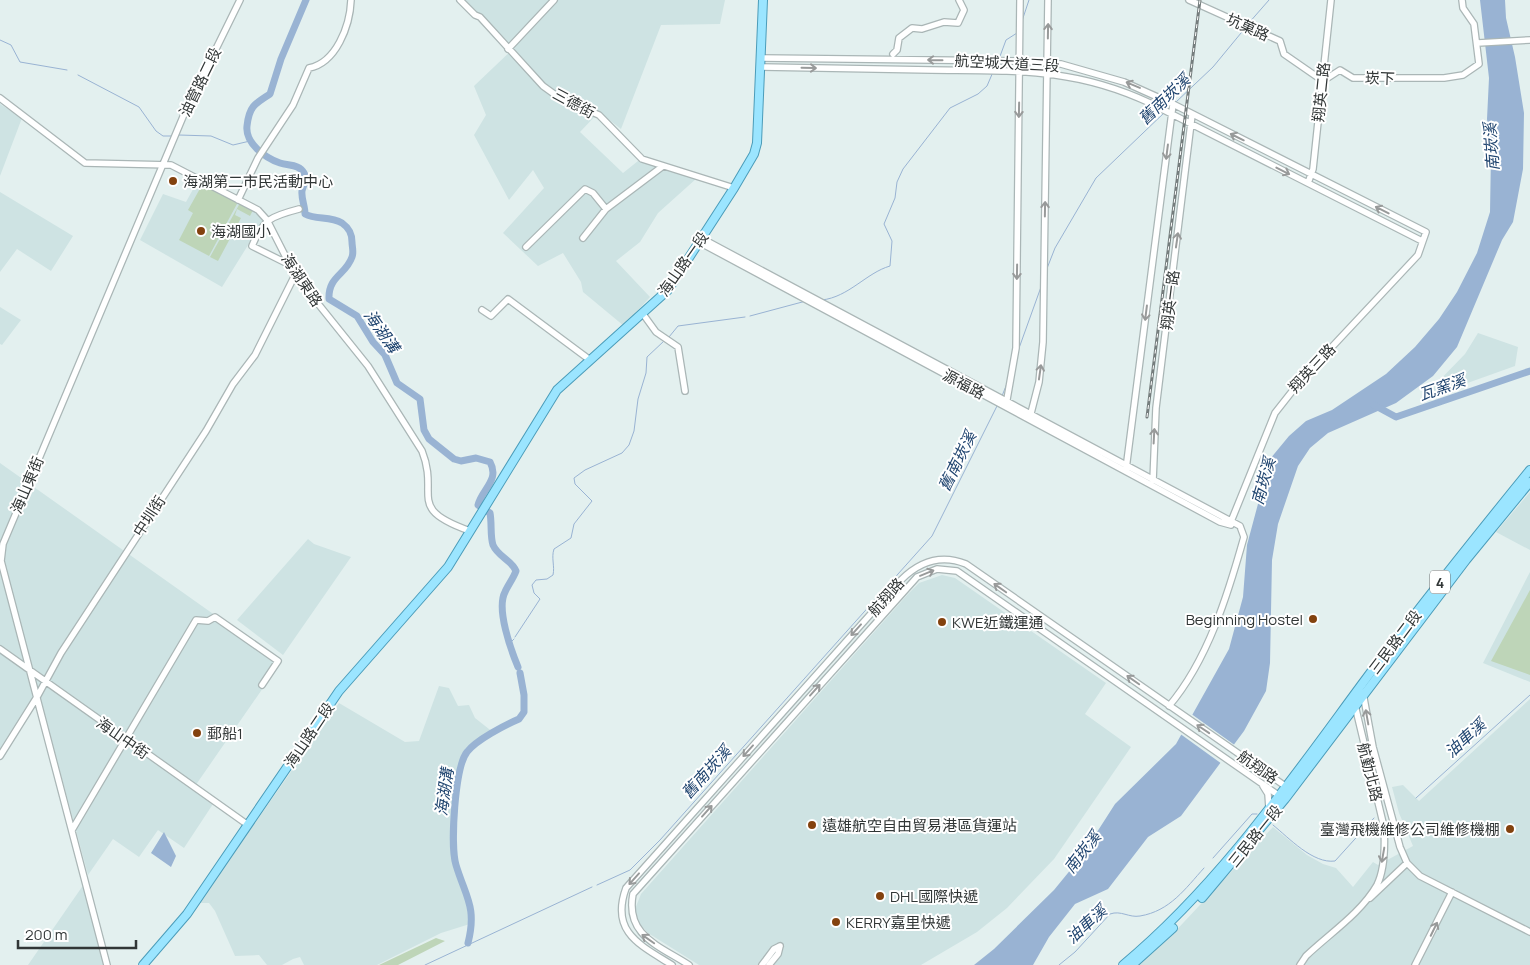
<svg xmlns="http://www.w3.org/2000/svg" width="1530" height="965" font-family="Manrope,'Noto Sans TC',sans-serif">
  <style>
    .built { fill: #cee3e3 }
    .green { fill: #bed5b8 }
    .water { fill: #99b3d3 }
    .pier { fill: #e3f0ef }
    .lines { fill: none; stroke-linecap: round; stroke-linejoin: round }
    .stream { stroke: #99b3d3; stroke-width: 1 }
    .river { stroke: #99b3d3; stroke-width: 7 }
    .minor-casing { stroke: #aab6b6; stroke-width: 8 }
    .major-casing { stroke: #4b9cb9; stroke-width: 10 }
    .minor { stroke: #fff; stroke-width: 5.5 }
    .major { stroke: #9be5ff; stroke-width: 8 }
    .rail-casing { stroke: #757d7d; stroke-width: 3 }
    .rail { stroke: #fff; stroke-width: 1; stroke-dasharray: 4; stroke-linecap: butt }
    .oneway { stroke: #989a9a }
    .poi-dot { fill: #83420e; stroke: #fff; stroke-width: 2 }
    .labels { text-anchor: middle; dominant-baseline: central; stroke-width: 4; stroke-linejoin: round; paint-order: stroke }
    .shield { fill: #fff; stroke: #6f7272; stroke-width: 1 }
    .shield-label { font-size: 14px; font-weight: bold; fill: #313636 }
    .street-label { font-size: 15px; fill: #313636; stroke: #fff }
    .poi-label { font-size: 15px; fill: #313636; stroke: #fff; text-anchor: start }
    .water-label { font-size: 16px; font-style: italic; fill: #1f446f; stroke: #fff }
  </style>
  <rect width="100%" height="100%" fill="#e3f0ef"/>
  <path class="built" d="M463 0H725L720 24 661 25 621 129 599 112 580 132 623 173 638 161 697 178 658 213 640 242 616 261 650 297 624 326 583 292 581 282 563 253 538 266 503 233 544 188 533 170 509 200 474 135 486 115 474 86 513 49Z
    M0 104 22 118 0 176Z
    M197 182 253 210 263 221 222 287 140 240 163 194 186 202Z
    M0 192 73 236 51 271 17 249 0 272Z
    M0 307 21 320 2 345 0 344Z
    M1478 333 1518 347 1515 366 1434 395 1431 389 1465 354Z
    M0 463 281 662 193 789 213 804 184 848 158 830 139 857 113 839 88 875 40 697 0 760Z
    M1530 492V550L1496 532Z
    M308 539 314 544 351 557 283 655 237 620Z
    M1530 572V682L1483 663Z
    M942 575 955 578 1106 683 1085 714 1131 747 1054 859 1007 908 977 932 921 965H699L648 933 638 922 635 909 641 894 908 594 919 583Z
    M439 686 449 688 458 706 469 705 475 718 494 733 467 751 461 765 453 813 455 863 472 909 473 923 441 933 377 965H304L300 957 293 959 282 965H267L259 955 235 956 215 911 209 903H199L339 703 405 742 419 741Z
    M1530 699V965H1138L1169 938 1273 827 1307 855 1323 864 1336 868 1353 887 1373 862 1378 865 1413 846 1399 813 1392 787 1403 785 1419 801Z
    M84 884 107 965H28Z"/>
  <path class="green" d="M202 185 238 202 209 256 179 240 193 213 188 210Z
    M240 203 253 210 250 216 237 209 235 215 241 218 218 261 210 257Z
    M1530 590V675L1491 661Z
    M436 938 445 941 398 965H379Z"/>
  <path class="water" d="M1480 0H1505L1506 18 1515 57 1524 113 1523 169 1513 222 1502 240 1457 347 1433 376 1396 403 1328 433 1310 448 1298 466 1278 524 1272 560 1270 663 1266 691 1244 731 1181 816 1148 837 1108 889 1075 904 1049 937 1033 965H974L994 949 1054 890 1081 857 1115 804 1176 744 1229 649 1243 597 1247 545 1270 459 1289 436 1306 421 1332 410 1386 374 1415 347 1439 319 1457 292 1477 253 1490 212 1491 154 1487 119 1489 78Z
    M164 832 176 856 171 867 151 853Z"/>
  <path class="pier" d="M1190 713 1236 746 1222 764 1179 733Z"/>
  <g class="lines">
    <path class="stream" d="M1022 21 1029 0
      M1248 24 1269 0
      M0 40 11 45 20 62 67 70
      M999 59 1006 40 1017 33
      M78 75 139 107 156 131 163 136H172
      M1175 103 1213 67 1246 27
      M179 135 211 136 233 145 250 141
      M1046 271 1055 248 1096 178 1165 112
      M822 300C849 297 866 273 890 266L892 241 884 224 895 198 897 182 903 169 950 108 978 94 987 86 993 72
      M750 316 806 301
      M669 337 678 326 745 317
      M1018 351 1041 287
      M1002 396 1008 381
      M515 637 540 599 534 593 532 585 536 580 547 579 553 575C555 566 551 558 554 549L571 538 574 524 592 501 575 484 574 478 585 470 622 453 629 445 634 431 638 399 646 373 647 357 664 341
      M509 644 514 639
      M1416 798 1530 695
      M1273 825C1289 838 1313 864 1335 861L1374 818
      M1213 858 1252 814H1257
      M597 885 630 870 660 840 932 536 998 404
      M425 965 592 887
      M1059 965 1075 952 1110 914C1121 910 1129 918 1140 916 1170 911 1185 889 1204 868"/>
    <path class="river" d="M306 0 281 59 270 94C254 104 249 107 247 126 245 143 265 158 280 163 289 166 299 164 304 173 308 179 303 185 302 191 301 198 305 206 305 214 316 220 330 216 342 223 349 228 352 233 352 242 352 247 354 252 352 257 346 275 328 276 329 299L357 316 373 342 385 355 397 383 420 399 424 430 429 439 454 459 461 461 476 458 490 462C500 480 482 489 478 505L490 513C492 523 490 536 493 545 498 557 512 560 516 571 513 579 508 585 505 592 496 609 511 650 518 667
      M1374 405 1396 417 1530 371
      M468 943C477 907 466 898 456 865 450 846 455 767 467 752 476 740 505 725 519 719L524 712V695L520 673"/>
    <defs>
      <path id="minor" d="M460 0 475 15 480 17 543 86 561 99 599 115 642 159 734 188
        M1189 0 1280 41 1284 54 1323 81 1340 70 1353 78H1444L1463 75 1479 64 1474 24 1463 8 1462 0
        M1478 43 1530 40
        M508 49 554 0
        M893 54 897 50 899 38 912 28 922 29 944 22 958 23 964 10 959 0
        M761 58 1019 61 1061 64 1124 82 1173 104 1426 232 1418 255 1301 380 1275 413 1230 524
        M760 67C817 68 874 69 931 70 1013 71 1073 67 1150 103L1422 241
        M0 98 85 163 171 165 258 210 267 220 295 275 368 366 422 451C440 496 405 508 470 531
        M1308 183 1313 169 1331 0
        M238 200 258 158 293 105 309 68C336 63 350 26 351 0
        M583 238 606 209 663 166
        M701 238 1240 526 1244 537C1228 594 1208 660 1169 706
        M699 242 1220 522 1231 525
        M526 247 585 189 593 193 606 209
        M290 265 252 246C263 219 272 216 299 209
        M482 310 491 316 508 299 590 360
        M643 314 656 332 678 347 685 391
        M1006 405 1016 348 1020 0
        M1030 417 1039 382 1043 342 1048 0
        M1126 469 1173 104
        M1153 481 1156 408 1192 115
        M0 649 248 825
        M1363 693 1373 747 1400 847 1407 863 1420 876 1530 932
        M0 756 37 697 61 653 206 431 233 384 255 355 295 275
        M1263 786 1268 794 1269 808
        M72 830 196 620 208 621 215 617 278 661 262 685
        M1370 898 1407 863
        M107 965 1 561 3 544 185 112 240 0
        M672 965C640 945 610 932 626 888L901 580C919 562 941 554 966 564L1288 788
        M689 965C660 946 625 936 633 894L917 577 937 569 957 571 1281 797
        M762 965 774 949 780 946
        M769 965 778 954 780 946
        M1300 965 1306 956C1329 934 1361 913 1377 885 1385 869 1385 845 1384 827L1353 697
        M1415 965 1452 892"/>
      <path id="major" d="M1202 898 1285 799 1466 560 1530 482
        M143 965 187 914 339 691 448 567 557 390 668 290 734 188 754 154 757 143 763 0
        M1123 965C1218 886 1289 783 1362 684 1416 611 1473 540 1530 470
        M1132 965 1173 928"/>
    </defs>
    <use href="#minor" class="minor-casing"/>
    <use href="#major" class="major-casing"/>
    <use href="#minor" class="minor"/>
    <use href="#major" class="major"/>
    <defs>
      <path id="rail" d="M1147 417 1200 0"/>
    </defs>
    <use href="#rail" class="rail-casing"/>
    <use href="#rail" class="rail"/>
  </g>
  <defs><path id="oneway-shaft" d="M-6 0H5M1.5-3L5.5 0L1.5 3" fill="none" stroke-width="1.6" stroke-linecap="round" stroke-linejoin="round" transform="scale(1.25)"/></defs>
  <g class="oneway">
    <use href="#oneway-shaft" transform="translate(1048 31) rotate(-89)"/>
    <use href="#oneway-shaft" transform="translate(935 60) rotate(-179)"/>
    <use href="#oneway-shaft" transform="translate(809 68) rotate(1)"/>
    <use href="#oneway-shaft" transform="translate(1133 85) rotate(-157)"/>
    <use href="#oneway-shaft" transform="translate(1019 110) rotate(91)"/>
    <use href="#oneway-shaft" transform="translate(1237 137) rotate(-154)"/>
    <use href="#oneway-shaft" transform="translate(1167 152) rotate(97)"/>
    <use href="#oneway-shaft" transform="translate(1283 171) rotate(27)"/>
    <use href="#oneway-shaft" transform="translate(1045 209) rotate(-89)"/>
    <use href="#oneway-shaft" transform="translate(1382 210) rotate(-153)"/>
    <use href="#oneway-shaft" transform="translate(1177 240) rotate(-82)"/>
    <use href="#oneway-shaft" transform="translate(1017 272) rotate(91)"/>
    <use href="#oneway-shaft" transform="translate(1146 313) rotate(97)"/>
    <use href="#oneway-shaft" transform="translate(1040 372) rotate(-82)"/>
    <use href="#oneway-shaft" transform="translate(1154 436) rotate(-87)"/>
    <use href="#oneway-shaft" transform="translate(927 573) rotate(-22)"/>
    <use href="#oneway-shaft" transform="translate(1000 588) rotate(-145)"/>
    <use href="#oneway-shaft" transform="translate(856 630) rotate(132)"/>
    <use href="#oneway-shaft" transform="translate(1133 680) rotate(-145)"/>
    <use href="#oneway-shaft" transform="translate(815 690) rotate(-48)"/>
    <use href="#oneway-shaft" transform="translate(1367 717) rotate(-100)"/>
    <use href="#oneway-shaft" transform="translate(1203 729) rotate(-146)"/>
    <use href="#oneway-shaft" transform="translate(748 751) rotate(132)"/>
    <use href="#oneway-shaft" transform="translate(707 811) rotate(-48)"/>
    <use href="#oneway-shaft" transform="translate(1383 855) rotate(100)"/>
    <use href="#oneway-shaft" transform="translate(634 879) rotate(132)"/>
    <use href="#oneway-shaft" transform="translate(1434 929) rotate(-64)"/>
    <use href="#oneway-shaft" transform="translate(648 939) rotate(-145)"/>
  </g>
  <g class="poi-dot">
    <circle cx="173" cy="181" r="5"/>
    <circle cx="201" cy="231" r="5"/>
    <circle cx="1313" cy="619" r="5"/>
    <circle cx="942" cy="622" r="5"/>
    <circle cx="197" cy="733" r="5"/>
    <circle cx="812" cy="825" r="5"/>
    <circle cx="1510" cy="829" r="5"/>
    <circle cx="880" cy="896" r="5"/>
    <circle cx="836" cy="922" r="5"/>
  </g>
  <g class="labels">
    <rect class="shield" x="1430" y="570.5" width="20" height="23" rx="4"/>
    <g class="shield-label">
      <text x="1440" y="582">4</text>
    </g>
    <g class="street-label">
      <text transform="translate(1248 27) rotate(24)">坑菓路</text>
      <text transform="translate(1007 63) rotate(3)">航空城大道三段</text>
      <text transform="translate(1380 78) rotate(2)">崁下</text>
      <text transform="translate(200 82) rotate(-64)">油管路二段</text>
      <text transform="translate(1321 92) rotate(-84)">翔英二路</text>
      <text transform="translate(574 103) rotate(28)">三德街</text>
      <text transform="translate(683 264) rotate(-55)">海山路一段</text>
      <text transform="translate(302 280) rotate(56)">海湖東路</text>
      <text transform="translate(1170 300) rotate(-83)">翔英一路</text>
      <text transform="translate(1312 368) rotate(-47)">翔英三路</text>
      <text transform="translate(964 384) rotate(28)">源福路</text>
      <text transform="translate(27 485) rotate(-67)">海山東街</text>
      <text transform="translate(149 516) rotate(-57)">中圳街</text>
      <text transform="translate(886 597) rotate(-48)">航翔路</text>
      <text transform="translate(1395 642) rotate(-53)">三民路二段</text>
      <text transform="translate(309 735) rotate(-56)">海山路二段</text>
      <text transform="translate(123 738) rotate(35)">海山中街</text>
      <text transform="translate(1258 767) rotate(35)">航翔路</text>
      <text transform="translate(1370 772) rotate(76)">航勤北路</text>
      <text transform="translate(1255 836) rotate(-51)">三民路一段</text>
    </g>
    <g class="poi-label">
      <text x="183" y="181">海湖第二市民活動中心</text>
      <text x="211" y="231">海湖國小</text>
      <text x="1303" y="619" text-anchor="end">Beginning Hostel</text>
      <text x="952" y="622">KWE近鐵運通</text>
      <text x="207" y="733">郵船1</text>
      <text x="822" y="825">遠雄航空自由貿易港區貨運站</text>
      <text x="1500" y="829" text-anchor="end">臺灣飛機維修公司維修機棚</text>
      <text x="890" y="896">DHL國際快遞</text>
      <text x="846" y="922">KERRY嘉里快遞</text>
    </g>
    <g class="water-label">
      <text transform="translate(1164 99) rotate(-44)">舊南崁溪</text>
      <text transform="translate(1491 147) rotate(-94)">南崁溪</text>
      <text transform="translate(382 331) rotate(55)">海湖溝</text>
      <text transform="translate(1442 387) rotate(-19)">瓦窯溪</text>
      <text transform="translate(957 461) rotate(-64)">舊南崁溪</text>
      <text transform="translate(1263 481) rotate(-74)">南崁溪</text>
      <text transform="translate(1465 738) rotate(-42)">油車溪</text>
      <text transform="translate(706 772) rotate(-48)">舊南崁溪</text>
      <text transform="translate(444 792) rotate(-82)">海湖溝</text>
      <text transform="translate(1082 852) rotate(-52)">南崁溪</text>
      <text transform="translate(1086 924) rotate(-42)">油車溪</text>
    </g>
  </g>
  <path d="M18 940v8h118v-8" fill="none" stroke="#313636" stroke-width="2.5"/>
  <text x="25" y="940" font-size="15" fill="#313636" stroke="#ffffff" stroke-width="4" paint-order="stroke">200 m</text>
</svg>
